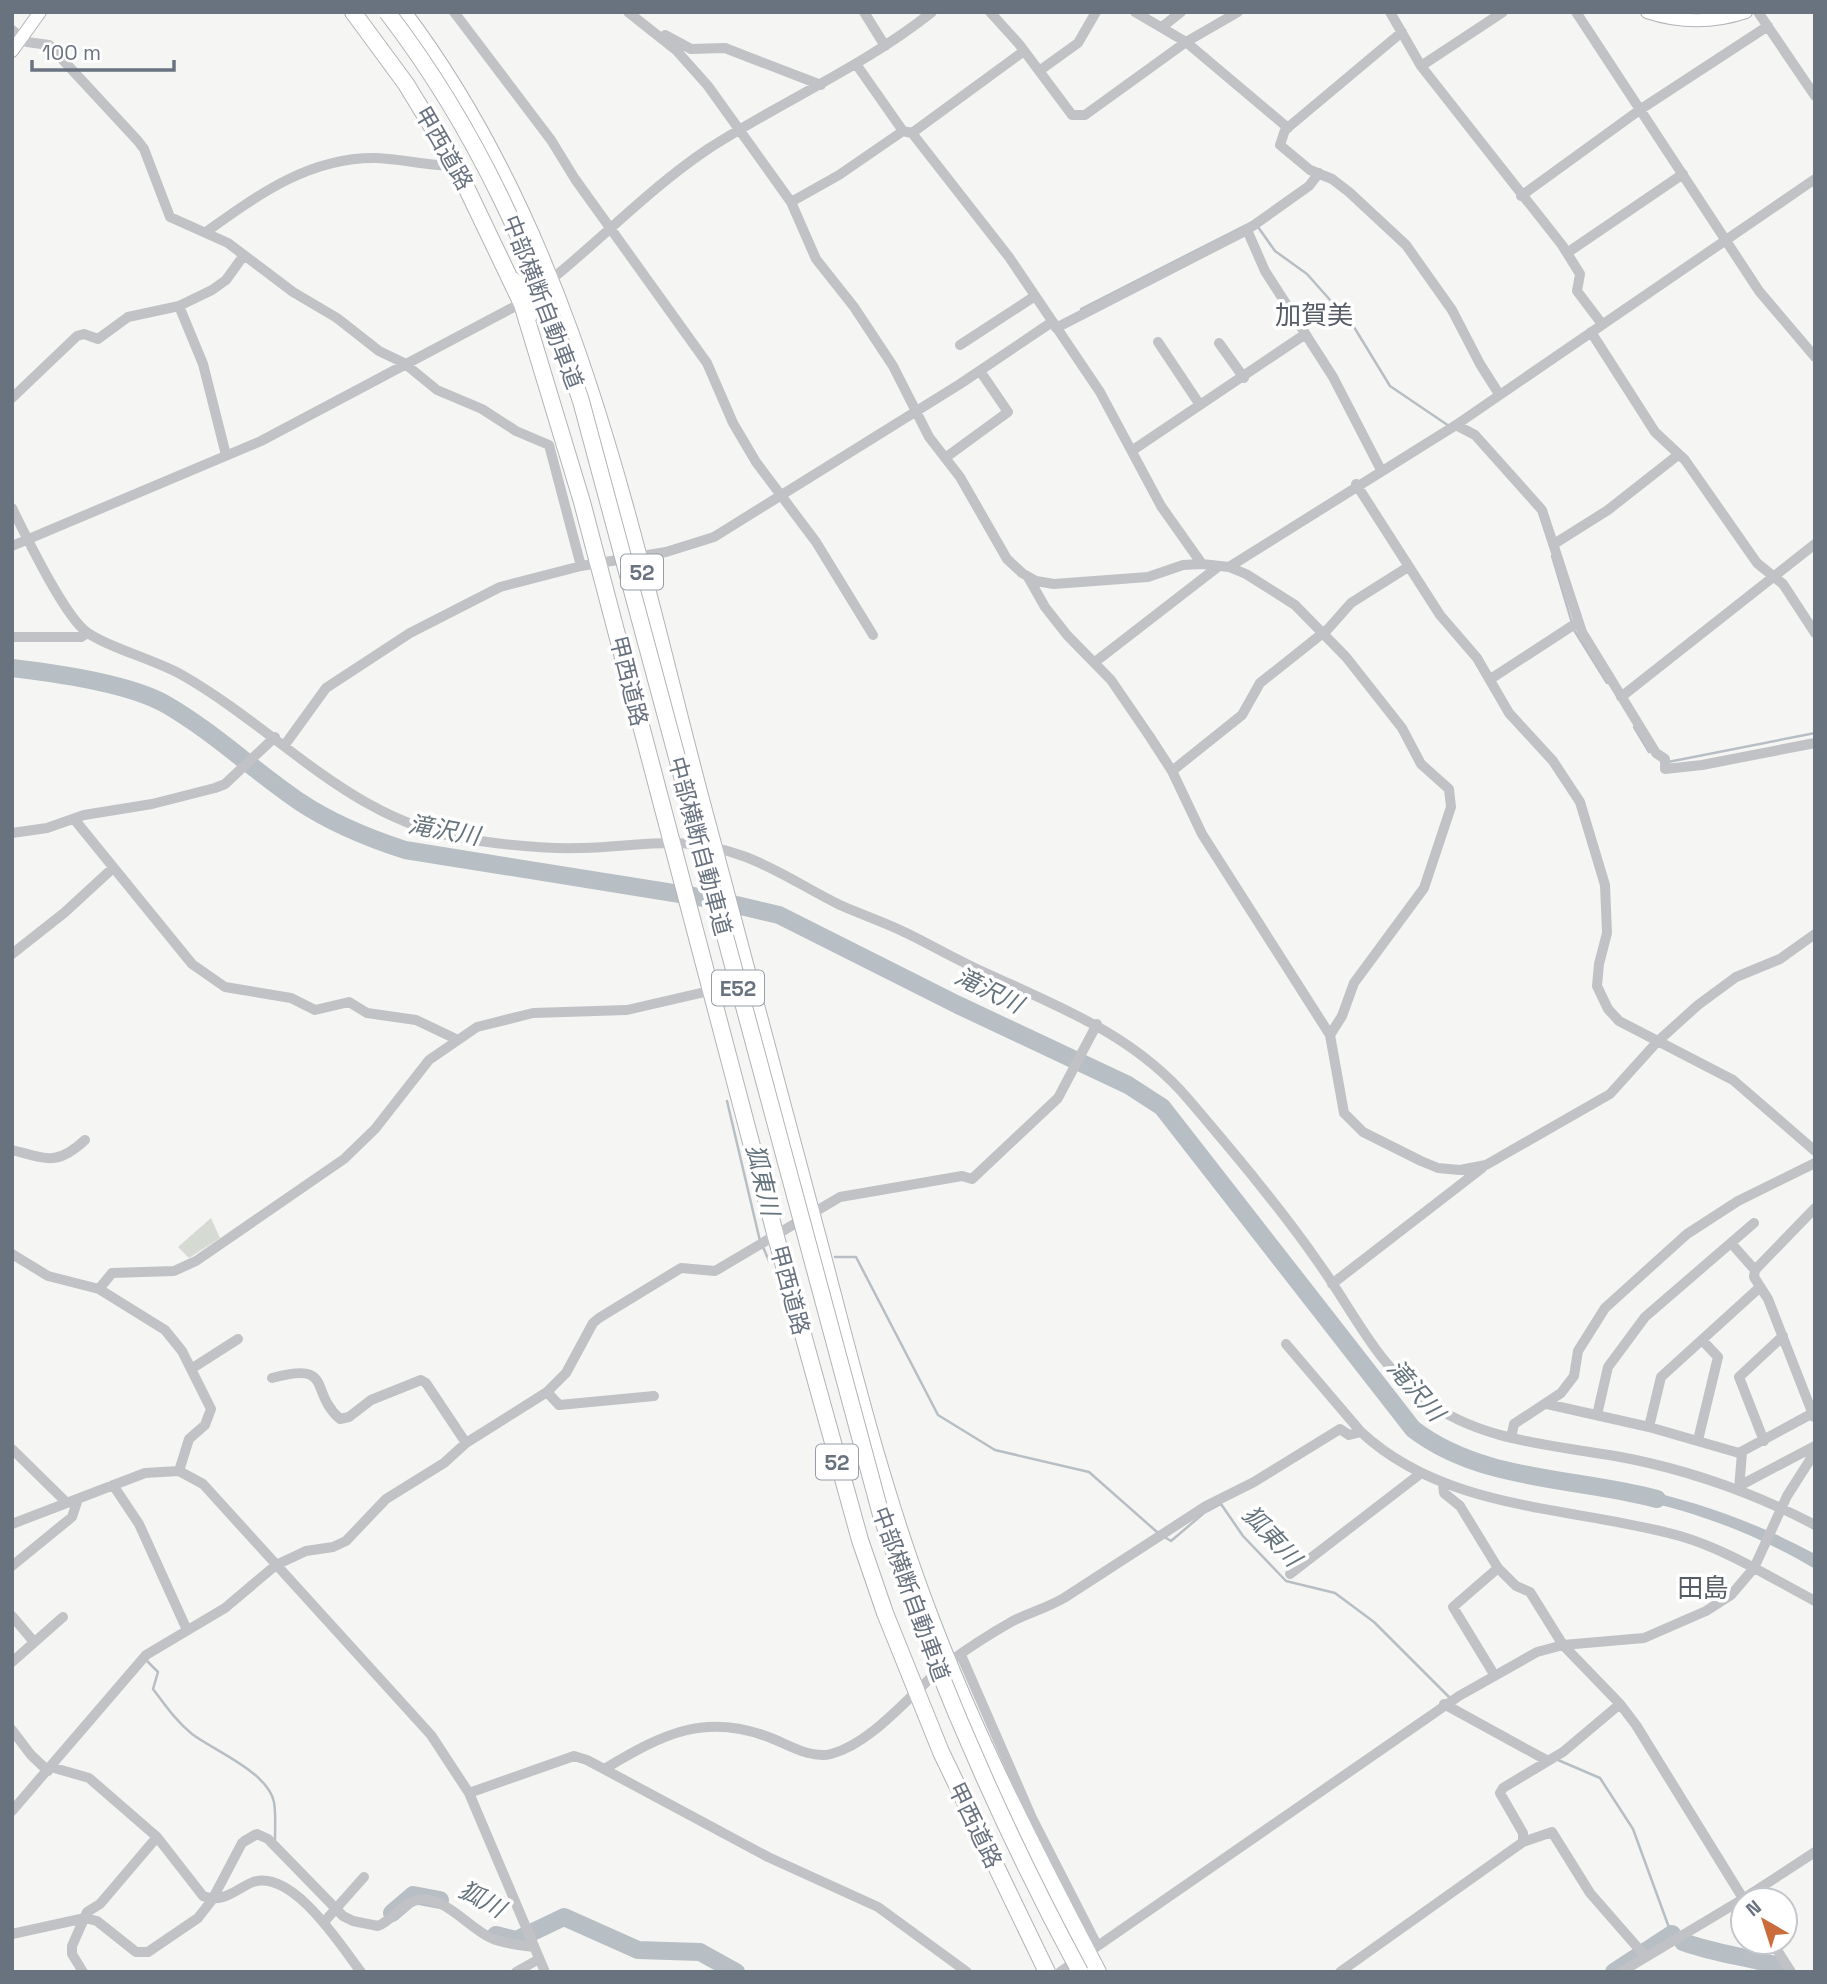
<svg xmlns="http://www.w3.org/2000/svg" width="1827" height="1984" font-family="'Space Grotesk','Noto Sans JP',sans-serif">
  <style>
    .green { fill: #d5dad3 }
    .water { fill: #b7bfc5 }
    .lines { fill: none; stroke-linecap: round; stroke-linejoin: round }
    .stream { stroke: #b7bfc5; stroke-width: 2.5 }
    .river { stroke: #b7bfc5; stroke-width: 18 }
    .major-casing { stroke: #b1b4b8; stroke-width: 14 }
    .highway-casing { stroke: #b1b3b7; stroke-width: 18 }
    .minor { stroke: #c0c2c6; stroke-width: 10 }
    .major { stroke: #fff; stroke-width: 12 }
    .highway { stroke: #fff; stroke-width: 16 }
    .highway-bridge-casing { stroke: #b1b3b7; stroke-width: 18; stroke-linecap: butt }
    .highway-bridge { stroke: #fff; stroke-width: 16 }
    .labels { text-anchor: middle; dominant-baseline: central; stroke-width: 7; stroke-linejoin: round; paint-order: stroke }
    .shield { fill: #fff; stroke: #969da6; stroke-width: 2 }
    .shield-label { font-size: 21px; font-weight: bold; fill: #697380 }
    .street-label { font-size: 23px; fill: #697380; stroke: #fff }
    .water-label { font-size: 24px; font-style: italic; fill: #64737c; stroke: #fff }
    .quarter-label { font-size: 26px; fill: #565d66; stroke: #fff }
  </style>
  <rect width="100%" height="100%" fill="#f5f6f3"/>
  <path class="green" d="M211 1218 220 1238 189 1258 178 1247Z"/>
  <path class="water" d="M1634 1488C1697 1501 1758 1523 1815 1554V1569C1760 1536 1696 1511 1633 1499Z"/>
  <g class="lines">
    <path class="stream" d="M1258 227 1275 251 1307 274 1354 327 1390 386 1449 426
      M1081 309 1254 221
      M1552 556 1572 623
      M1574 630 1607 683
      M1634 727 1649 752
      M1668 762 1815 733
      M727 1101 760 1241
      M763 1247 769 1261 775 1260
      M835 1257H856L938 1415 995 1450 1089 1472 1157 1532
      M1166 1538 1171 1541 1204 1513 1221 1504 1243 1536 1286 1581 1335 1593 1374 1622 1450 1698
      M145 1659 158 1672 153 1689C165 1705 176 1721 192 1734 213 1750 268 1772 274 1802 276 1814 275 1828 275 1840
      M1558 1760 1600 1778 1633 1829 1671 1933
      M242 1838 254 1831"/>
    <path class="river" d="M12 668C55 673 131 684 167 705 215 733 254 771 300 802 333 824 368 838 405 850L711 899 779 915 958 1005 1128 1085 1162 1107 1413 1429C1482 1482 1575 1477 1657 1499
      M392 1913 413 1895 440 1900
      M496 1935 516 1940 564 1917 638 1950 700 1952 736 1972
      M1683 1942C1716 1954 1749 1957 1782 1967L1785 1972
      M1614 1972 1672 1934"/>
    <defs>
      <path id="major" d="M1647 12C1680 23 1713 23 1746 12
        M12 51 40 12"/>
      <path id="highway" d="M353 12 406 84 456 166 522 304 582 502 776 1237 860 1540 885 1613 941 1752 1047 1972
        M403 12C575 240 628 522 699 792 740 944 780 1096 821 1249 853 1371 883 1493 928 1611 975 1736 1036 1854 1098 1972
        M511 279 526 290 536 292 527 321"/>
    </defs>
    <use href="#major" class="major-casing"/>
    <use href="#highway" class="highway-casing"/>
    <path class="minor" d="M454 12 551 140 575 179 707 363 733 423 756 462 816 542 873 635
      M628 12 676 50 708 86 791 202 816 259 854 307 893 366 929 437 960 477 1007 559 1022 573 1036 581 1054 584 1148 577 1183 565 1202 564 1229 567 1246 574 1295 605 1346 657 1402 728 1421 764 1449 789 1451 807 1424 888 1354 983 1342 1016 1330 1035
      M864 12 885 46
      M990 12 1019 44 1072 115H1085L1186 42 1238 12
      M1135 12 1186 42 1288 128
      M1390 12 1421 66 1562 245 1580 274 1577 291 1602 324
      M1576 12 1759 291 1815 357
      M1758 12 1815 96
      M1162 27 1181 12
      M12 30 27 42 49 45 138 141 144 149 170 217 228 243 293 292 337 318 379 351 404 363 437 390 482 409 516 431 549 445 581 566
      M1402 32 1285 130 1280 145 1310 170 1332 179 1349 192 1406 245 1452 310 1480 364 1499 394
      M665 35 691 49 725 48 821 85
      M856 64 903 131 912 133 1009 257 1100 392 1161 506 1202 564
      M1421 66 1503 12
      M1039 71 1078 43 1096 12
      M912 133 1024 51
      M1521 196 1641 109 1768 26
      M791 202 839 175 903 131
      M1247 230 1265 271 1333 377 1381 470
      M206 232C258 195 309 157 376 158 403 159 429 166 456 166
      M1567 253 1683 174
      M547 283C602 239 650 188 708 149 782 101 863 67 932 12
      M179 306 203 364 226 455
      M1056 328 1247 230 1309 186 1319 173
      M1591 332 1655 432 1685 460 1757 563 1783 584 1815 633
      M1158 342 1200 405
      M1219 343 1244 378
      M960 345 1035 296
      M12 398 77 336 84 334 98 339 128 317 179 306 212 290 226 280 244 255
      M1456 425 1475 435 1542 510 1582 632 1656 753 1665 759V769L1702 765 1815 743
      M1133 450 1304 335
      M945 458 1008 412 980 371
      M1356 484 1440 615 1477 658 1509 713 1553 761 1580 802 1605 885 1607 933 1599 964 1597 986 1608 1009 1619 1021 1733 1080 1815 1151
      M12 508C27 538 61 609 84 630 101 645 158 661 182 675 282 732 353 824 473 840 507 845 546 849 581 848 642 847 681 833 743 856 777 868 807 889 840 905 860 914 881 921 900 930 930 944 958 961 988 974 1062 1008 1135 1036 1189 1100 1233 1152 1279 1206 1318 1262 1352 1309 1376 1364 1424 1399 1483 1444 1560 1445 1631 1459 1694 1472 1758 1495 1815 1525
      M1554 544 1608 510 1678 455
      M12 546 261 441 527 300
      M1229 567 1456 425 1815 179
      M1028 577 1045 607 1067 635 1111 680 1150 737 1172 771 1202 834 1330 1035 1344 1113 1363 1132 1421 1161 1438 1168 1460 1170 1486 1165 1610 1094 1657 1042 1698 1005 1736 977 1780 959 1815 934
      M12 637H81L87 633
      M1095 662 1219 566
      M1492 678 1578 622
      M1621 697 1815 544
      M284 746 326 688 410 633 500 587 581 566 666 552 714 537 960 384 1052 322
      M1172 771 1242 715 1260 683 1328 629 1351 603 1408 567
      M74 819 192 964 225 987 291 998 315 1010 349 1002 367 1013 416 1020 456 1039
      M12 833 47 828 84 815 152 804 215 788 225 784 275 737
      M12 954 64 913 113 868
      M12 1150C47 1159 57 1166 85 1140
      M1731 1243 1755 1270
      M12 1254 48 1276 99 1289 165 1330 182 1351 211 1409 205 1425 189 1439 179 1471
      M1332 1284 1482 1168
      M99 1289 112 1273 174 1271 196 1261 344 1159 375 1129 429 1060 477 1027 533 1013 627 1010 744 983
      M1286 1344 1361 1432
      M191 1369 238 1339
      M272 1378C335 1361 308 1391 340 1419L349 1417 371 1400 421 1380 426 1383 466 1443
      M547 1392 559 1405 654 1396
      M1547 1404 1649 1427 1739 1453 1813 1413
      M1597 1415 1608 1367 1645 1317 1754 1223
      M1814 1417 1768 1299 1754 1277 1755 1270 1815 1208
      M1649 1427 1661 1377 1759 1288
      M1511 1438 1514 1424 1561 1393 1574 1376 1578 1351 1605 1308 1687 1234 1738 1201 1815 1163
      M1698 1440 1718 1357 1702 1340
      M1764 1441 1739 1377 1783 1336
      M12 1449 67 1503
      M1443 1484 1444 1493 1460 1506 1498 1568 1516 1586 1530 1592 1563 1645 1620 1704 1636 1725 1744 1900
      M113 1485 139 1524 187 1630
      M1741 1485 1815 1446
      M1739 1489 1742 1453
      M12 1524 145 1473 179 1471 203 1484 431 1735 469 1793 545 1972
      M12 1566 72 1517 78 1499
      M1290 1574 1420 1474
      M12 1616 34 1642
      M961 1655 1032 1818 1097 1945
      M12 1662 63 1617
      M1495 1676 1453 1607 1498 1568
      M1444 1704 1548 1761
      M12 1730 31 1755 48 1771
      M51 1767 89 1778 157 1837 203 1896C223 1904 236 1889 253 1882 293 1869 341 1946 361 1972
      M606 1768C663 1734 705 1712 771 1738 789 1745 811 1759 831 1754 874 1743 914 1689 948 1663 968 1648 990 1634 1011 1622 1028 1613 1047 1608 1064 1598L1206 1506 1254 1482 1340 1429 1349 1435 1361 1432C1447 1512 1573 1506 1680 1536 1728 1550 1771 1578 1815 1601
      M469 1793 574 1756 587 1760 768 1857 878 1907 967 1972
      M12 1811 146 1655 225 1608 276 1565 306 1551 333 1547 346 1541 386 1499 444 1463 466 1443 547 1392 566 1373 593 1323 599 1318 681 1268 715 1271 840 1197 962 1176 972 1179 1058 1098 1097 1024
      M1523 1842 1552 1832 1590 1893 1645 1956
      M324 1922 364 1877
      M12 1934 85 1918 97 1921 136 1952H148L198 1918 212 1900 242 1843 257 1834 268 1839 343 1916 353 1921 378 1926C392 1920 400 1906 414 1901 441 1891 468 1928 491 1938 504 1944 520 1945 534 1947
      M1772 1942 1791 1972
      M83 1972 72 1954V1946L87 1912 100 1904 157 1837
      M516 1972 539 1959
      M1060 1972 1459 1696 1537 1652 1563 1645 1644 1638 1706 1611 1731 1595 1754 1568 1787 1496 1815 1452
      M1340 1972 1523 1842V1833L1500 1793 1503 1788 1563 1752 1620 1704
      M1621 1972 1743 1899 1815 1852"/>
    <use href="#major" class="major"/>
    <use href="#highway" class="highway"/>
    <defs>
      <path id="highway-bridge" d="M387 12C477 129 536 261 581 401L881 1515C935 1673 1000 1824 1080 1972"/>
    </defs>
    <use href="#highway-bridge" class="highway-bridge-casing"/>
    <use href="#highway-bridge" class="highway-bridge"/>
  </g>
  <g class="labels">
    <g class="shield">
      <rect x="621" y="554.5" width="42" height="35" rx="5"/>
      <rect x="712" y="970.5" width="52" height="35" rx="5"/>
      <rect x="816" y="1444.5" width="42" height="35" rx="5"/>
    </g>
    <g class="shield-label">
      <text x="642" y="572">52</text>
      <text x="738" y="988">E52</text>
      <text x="837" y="1462">52</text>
    </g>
    <g class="street-label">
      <text transform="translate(444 148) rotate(60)">甲西道路</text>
      <text transform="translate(543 302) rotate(69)">中部横断自動車道</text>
      <text transform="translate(629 681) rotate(76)">甲西道路</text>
      <text transform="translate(700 846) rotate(75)">中部横断自動車道</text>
      <text transform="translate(790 1290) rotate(75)">甲西道路</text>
      <text transform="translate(911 1594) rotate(70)">中部横断自動車道</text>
      <text transform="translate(975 1825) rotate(64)">甲西道路</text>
    </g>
    <g class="water-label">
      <text transform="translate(444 830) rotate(10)">滝沢川</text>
      <text transform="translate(989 990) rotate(26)">滝沢川</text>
      <text transform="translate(763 1180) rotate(77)">狐東川</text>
      <text transform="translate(1416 1390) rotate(49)">滝沢川</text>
      <text transform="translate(1272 1536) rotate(47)">狐東川</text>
      <text transform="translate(482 1899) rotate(29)">狐川</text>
    </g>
    <g class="quarter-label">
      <text x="1314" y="315">加賀美</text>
      <text x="1703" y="1588">田島</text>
    </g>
  </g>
  <rect width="1827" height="1984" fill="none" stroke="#697380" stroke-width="28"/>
  <g transform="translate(1764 1921) rotate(321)"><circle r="33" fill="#ffffff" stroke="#c3c7cc" stroke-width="2"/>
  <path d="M0-5L12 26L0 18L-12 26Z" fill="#cb6c3d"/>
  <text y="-10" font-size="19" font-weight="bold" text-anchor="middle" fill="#697380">N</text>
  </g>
  <path d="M32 60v10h142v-10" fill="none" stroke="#697380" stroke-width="3.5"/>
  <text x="42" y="60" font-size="21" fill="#697380" stroke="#ffffff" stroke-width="5" paint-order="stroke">100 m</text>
</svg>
